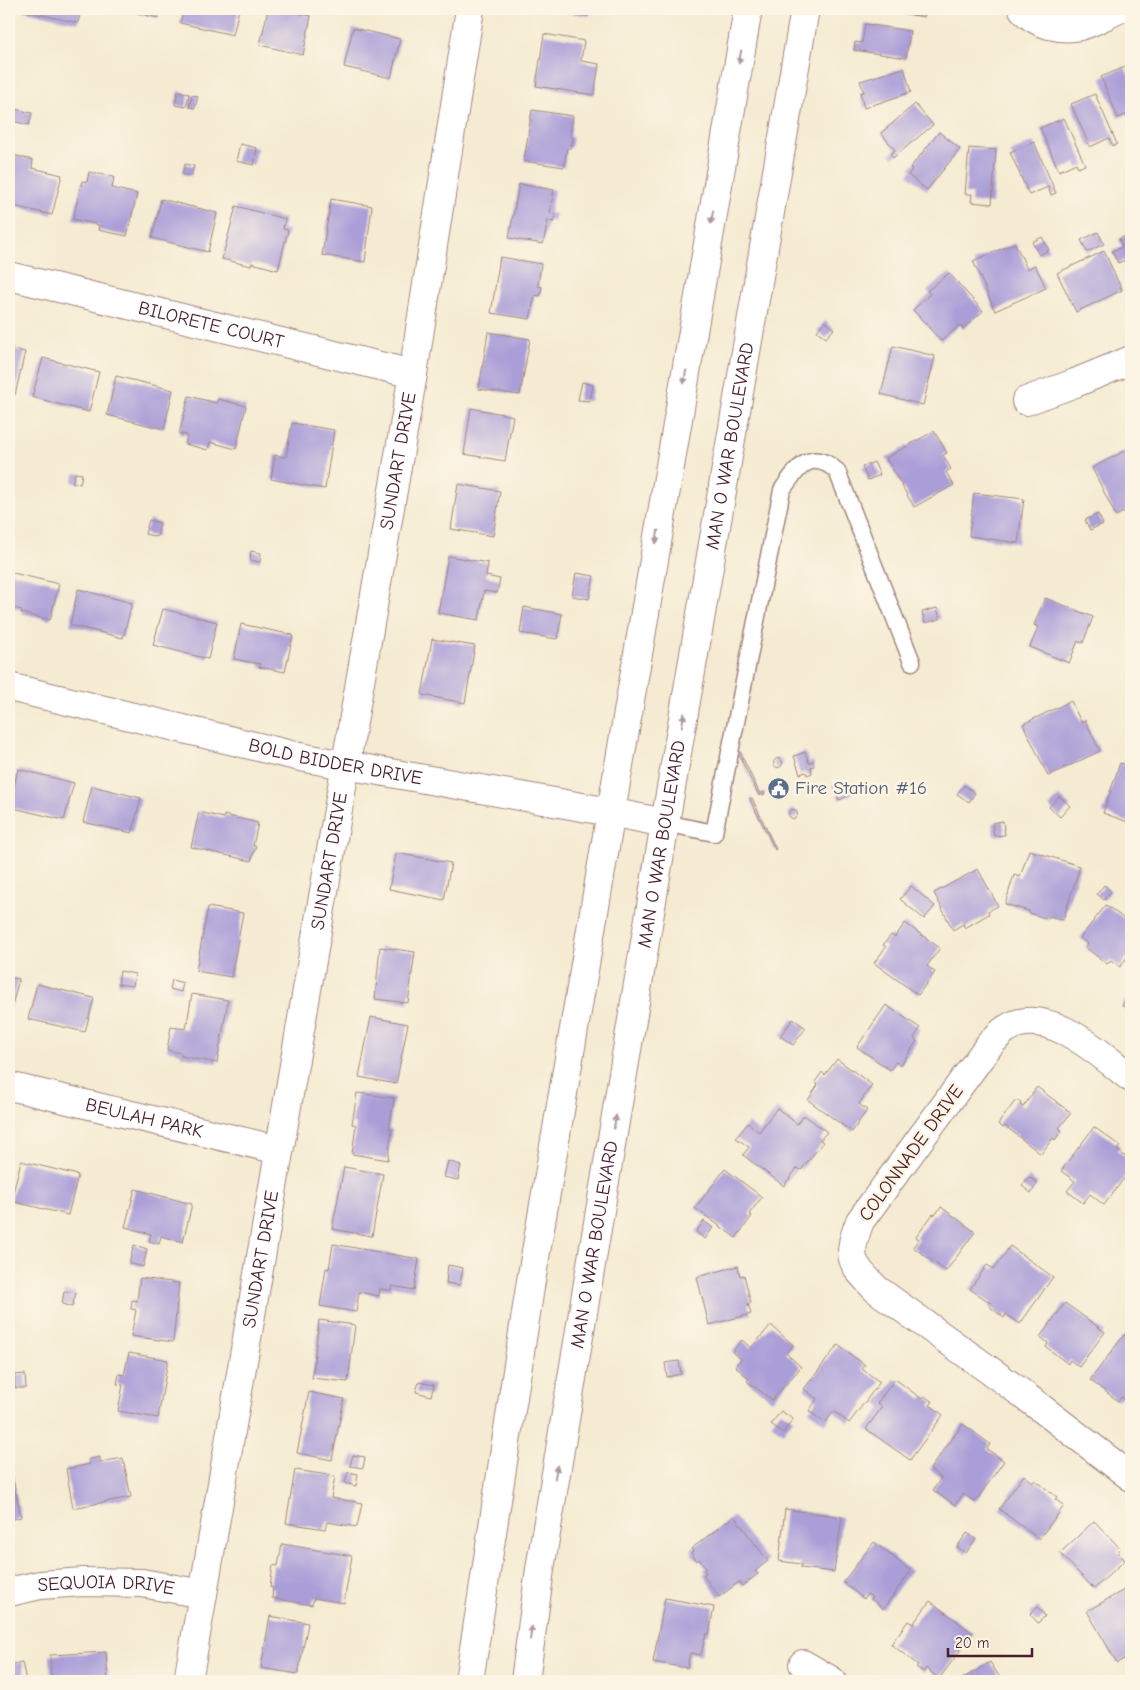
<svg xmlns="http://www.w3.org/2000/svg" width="1140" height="1690" font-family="'Comic Neue',sans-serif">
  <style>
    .building { fill: #aa9ed8 }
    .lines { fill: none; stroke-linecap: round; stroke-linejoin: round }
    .service-casing { stroke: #a0857e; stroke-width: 19 }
    .minor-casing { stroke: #a0857e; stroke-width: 30 }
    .tertiary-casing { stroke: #a0857e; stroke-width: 30 }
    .primary-casing { stroke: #a0857e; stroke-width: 30 }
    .service { stroke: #fff; stroke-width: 16 }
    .minor { stroke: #fff; stroke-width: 28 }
    .tertiary { stroke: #fff; stroke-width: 28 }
    .primary { stroke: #fff; stroke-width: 28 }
    .oneway { fill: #ae9aa0 }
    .labels { text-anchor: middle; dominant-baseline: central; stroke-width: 5; stroke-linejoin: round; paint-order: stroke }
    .street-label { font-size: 19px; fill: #4a1f2b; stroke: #fcf5e5 }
    .service-label { font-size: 19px; fill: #4e5e75; stroke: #fcf5e5; text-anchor: start }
  </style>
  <rect width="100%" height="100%" fill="#fcf5e5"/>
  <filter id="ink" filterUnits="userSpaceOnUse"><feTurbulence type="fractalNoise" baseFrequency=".02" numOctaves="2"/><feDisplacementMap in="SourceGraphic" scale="10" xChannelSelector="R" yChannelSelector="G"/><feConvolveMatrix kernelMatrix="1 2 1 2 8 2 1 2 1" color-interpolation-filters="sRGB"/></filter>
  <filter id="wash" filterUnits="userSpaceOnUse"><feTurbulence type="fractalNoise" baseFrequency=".0096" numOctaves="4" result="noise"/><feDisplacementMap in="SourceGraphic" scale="20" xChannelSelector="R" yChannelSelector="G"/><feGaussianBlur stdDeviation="1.12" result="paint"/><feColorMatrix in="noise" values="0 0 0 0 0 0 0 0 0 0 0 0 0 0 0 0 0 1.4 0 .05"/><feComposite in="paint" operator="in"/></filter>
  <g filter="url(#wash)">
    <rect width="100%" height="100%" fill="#f5ebd2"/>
    <g id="blocks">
      <path class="building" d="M16 9H81L78 23Z
        M120 9H160L158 18Z
        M184 9H239L233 35 180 23Z
        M268 9H276L311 16 303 55 260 45Z
        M549 9H590L589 16Z
        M877 9H925L924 17Z
        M865 24 910 31 906 58 854 50 855 42 862 43Z
        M353 28 400 39 391 78 344 67Z
        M544 34 584 41 581 61 599 64 594 95 536 86Z
        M1125 67 1131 81V113L1118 118 1101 77Z
        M904 68 911 92 864 108 860 93 864 92 860 81Z
        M178 91 189 94 186 107 175 105Z
        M1095 94 1117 144 1113 146 1109 138 1090 147 1071 104Z
        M192 95 198 96 195 108 189 107Z
        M915 104 933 125 893 158 890 154 895 150 881 133Z
        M15 109 32 113 29 125 12 121Z
        M532 110 573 116 570 137 573 138 571 148H567L564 167 524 161Z
        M1064 118 1085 165 1078 168 1076 163 1059 171 1040 128Z
        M939 132 960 149 927 190 908 175 912 169 910 168Z
        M1034 142 1056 193 1051 195 1048 187 1029 195 1010 152Z
        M240 144 257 148 254 165 236 161Z
        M969 148 996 150 992 204 971 202 972 194H965Z
        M13 155 33 160 32 168 62 175 52 215 9 205V163H11Z
        M185 164 194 166 191 176 182 174Z
        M89 172 114 177 112 188 137 194 127 236 98 230 99 225 73 219 82 181 87 182Z
        M519 184 554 190 550 213 555 214 554 222 548 220 543 244 509 238Z
        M161 199 217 213 208 252 152 238Z
        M331 199 372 206 365 262 322 255Z
        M236 206 285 219 283 229 288 230 278 270 252 263 251 266 222 259Z
        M1098 232 1104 244 1087 252 1081 240Z
        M1131 233V267L1128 259 1118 263 1112 251 1122 247 1119 239Z
        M1042 237 1049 250 1039 255 1032 242Z
        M1015 243 1027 269 1035 265 1046 288 995 311 973 261Z
        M1104 251 1122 290 1076 312 1057 273Z
        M500 257 541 264 538 286 542 287 540 296 535 295 530 319 491 313Z
        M949 273 983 311 963 329 960 325 941 341 913 310 930 294 927 291Z
        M825 321 834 329 826 338 817 331Z
        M488 332 530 339 520 395 479 389Z
        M893 346 935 356 923 405 881 394Z
        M9 348 25 352 15 395 9 393Z
        M43 358 99 372 89 412 32 397Z
        M116 376 173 390 164 429 107 415Z
        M582 382 593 385 590 401 578 400Z
        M189 396 216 403 218 399 246 406 236 449 210 442 208 450 185 444 187 435 179 434Z
        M471 408 513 416 505 461 464 454Z
        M292 423 334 430 325 489 271 479 275 455 286 457Z
        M934 431 947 453 943 455 951 469 946 472 954 485 914 507 886 458Z
        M1126 450 1131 459V508L1116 516 1092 468Z
        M874 462 880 475 868 480 862 467Z
        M75 473 82 474 80 484 72 482Z
        M458 484 500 491 493 536 451 529Z
        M974 493 1024 499 1018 543 969 536Z
        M1098 514 1103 524 1090 530 1085 520Z
        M149 520 160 523 157 537 145 534Z
        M251 551 261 553 260 562 250 560Z
        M448 556 488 563 486 576 500 579 497 593 484 591 479 620 438 613Z
        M9 572 59 584 50 620 21 613 22 610 9 607Z
        M576 573 594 576 589 599 572 596Z
        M78 589 132 603 123 638 70 625Z
        M1045 598 1093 617 1083 643 1078 641 1069 663 1030 647 1038 627 1034 625Z
        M524 607 562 614 557 639 520 633Z
        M937 608 940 619 925 623 922 612Z
        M163 609 217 622 208 659 153 645Z
        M241 624 293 635 285 672 259 667 260 664 234 659Z
        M432 639 475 646 465 703 422 695Z
        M1071 701 1081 722 1085 720 1100 751 1048 776 1023 724Z
        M740 752 760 794 764 792 765 794 759 796 738 753Z
        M805 752 809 763 813 761 814 766 811 767 812 773 807 775 806 772 800 774 794 756Z
        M773.5 763a4.5 4.5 0 1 1 9 0a4.5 4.5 0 1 1-9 0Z
        M1120 763 1131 766V817L1128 822 1103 813Z
        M18 769 74 783 64 820 9 807Z
        M846 783 851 795 839 800 834 787Z
        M964 785 975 793 969 802 957 794Z
        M92 786 141 798 132 833 83 822Z
        M1059 796 1070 806 1060 817 1049 807Z
        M752 798 776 849 775 850 750 799Z
        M788.5 814a4.5 4.5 0 1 1 9 0a4.5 4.5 0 1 1-9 0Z
        M199 812 224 818V815L258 823 253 846H256L251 861 191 847Z
        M1003 821 1005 835 994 836 992 823Z
        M1029 850 1080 866 1063 920 1049 916 1048 919 1029 913V911L1005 904 1014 875 1020 877Z
        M396 853 451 863 444 900 389 889Z
        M978 869 998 906 988 911 989 914 965 928 963 924 953 930 934 893Z
        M1104 885 1111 891 1104 900 1097 894Z
        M911 886 935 906 924 919 900 899Z
        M1106 905 1131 924V952L1120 967 1111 960 1107 964 1085 947 1088 944 1080 938Z
        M208 907 243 913 231 977 196 971Z
        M905 923 940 948 927 966 935 972 918 995 874 963 886 947 883 945 891 935 895 937Z
        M380 947 415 952 408 1003 375 999Z
        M120 971 135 974 133 986 118 984Z
        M9 977 19 979 9 1017Z
        M172 980 183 983 181 992 170 989Z
        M37 984 94 998 85 1032 28 1019Z
        M1131 993V1011L1122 1005Z
        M192 994 228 1000 217 1063 181 1056V1053L167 1050 171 1027 186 1029Z
        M886 1005 920 1028 914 1038 917 1041 901 1065 896 1062 890 1070 857 1047Z
        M371 1017 408 1024 396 1084 359 1077Z
        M793 1019 806 1028 793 1045 780 1036Z
        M837 1059 872 1085 859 1104 867 1110 852 1132 808 1100 818 1085 815 1082 822 1072 825 1075Z
        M1037 1087 1071 1113 1059 1128 1062 1130 1055 1140 1053 1138 1041 1154 1005 1126 1003 1128 998 1124 1016 1100 1021 1103 1020 1105 1023 1107Z
        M357 1093 394 1098 389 1129H392L388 1160 352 1154 356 1125 352 1124Z
        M777 1108 797 1124 804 1115 827 1132 820 1140 823 1142 801 1170 797 1168 784 1186 743 1155 749 1147 736 1138 748 1123 759 1132Z
        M1094 1127 1120 1146 1117 1150 1131 1161V1169L1104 1205 1090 1194 1083 1203 1067 1191 1075 1181 1061 1171Z
        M21 1161 78 1175 68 1215 11 1201Z
        M448 1161 461 1165 458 1180 444 1177Z
        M344 1167 383 1174 372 1236 332 1229Z
        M725 1169 762 1197 749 1214 752 1216 736 1238 695 1208Z
        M1029 1177 1038 1183 1031 1193 1022 1186Z
        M135 1189 192 1204 183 1242 161 1236 159 1244 149 1241 151 1234 125 1227Z
        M941 1207 975 1232 946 1271 913 1247 919 1239 916 1237 933 1214 935 1215Z
        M704 1221 713 1228 705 1239 696 1232Z
        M333 1244 419 1259 414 1290 392 1286 391 1290 380 1289 379 1296 359 1292 356 1312 320 1306 326 1268 329 1269Z
        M134 1245 147 1249 143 1267 129 1263Z
        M1010 1246 1053 1277 1020 1324 1006 1314 1004 1318 989 1306 991 1303 970 1289 987 1265 994 1269Z
        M448 1265 463 1268 460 1285 446 1283Z
        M738 1266 740 1276 744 1275 751 1303 748 1304 751 1314 709 1325 697 1277Z
        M140 1278 179 1283 173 1342 131 1336 136 1310 131 1309 132 1300 137 1301Z
        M64 1291 76 1293 72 1307 62 1304Z
        M1065 1303 1105 1332 1079 1367 1070 1360 1068 1364 1046 1347 1048 1343 1040 1337Z
        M319 1320 355 1325 348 1382 312 1378Z
        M771 1325 793 1345 786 1353 801 1367 772 1400 747 1381 749 1379 735 1366 741 1359 732 1352 742 1340 751 1348Z
        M1124 1335 1131 1341V1404L1121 1397 1118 1401 1090 1380Z
        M838 1345 865 1365 862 1369 880 1382 849 1423 834 1411 825 1423 809 1411 817 1399 804 1389Z
        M129 1353 168 1360 158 1418 118 1411 123 1385 117 1384 119 1374 124 1375Z
        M679 1361 681 1374 667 1377 665 1363Z
        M25 1374 26 1388H15L14 1375Z
        M895 1379 922 1399 924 1396 933 1402 930 1405 943 1415 910 1460 866 1429 882 1407 877 1403Z
        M419 1382 434 1385 431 1396 416 1392Z
        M309 1392 344 1399 332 1460 297 1453Z
        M781 1411 793 1419 783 1433 771 1424Z
        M963 1424 990 1444 987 1449 1004 1461 975 1502 963 1494 955 1505 933 1490 941 1478 930 1469Z
        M353 1455 365 1457 363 1468 350 1466Z
        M100 1457V1462L123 1458 131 1497 73 1508 66 1469 90 1464 89 1459Z
        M9 1460 21 1517 9 1520Z
        M295 1470 335 1476 331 1498 362 1503 357 1527 327 1522 325 1529 286 1523Z
        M348 1472 358 1474 356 1486 345 1483Z
        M1024 1475 1033 1482 1035 1480 1057 1497 1055 1499 1064 1506 1039 1539 999 1509Z
        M785 1509 842 1517 834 1572 801 1568V1564L779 1561Z
        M734 1516 768 1561 755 1571 758 1574 742 1586 739 1582 719 1597 703 1575 706 1573 704 1570 706 1568 699 1559 697 1561 691 1553 693 1551 691 1549Z
        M1094 1521 1120 1548 1117 1552 1125 1560 1094 1589 1060 1553Z
        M967 1533 976 1539 966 1553 957 1547Z
        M874 1542 911 1571 883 1609 871 1599 872 1597 867 1594 864 1599 843 1582Z
        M282 1544 352 1556 344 1603 314 1598 312 1605 272 1598 273 1588 270 1587 273 1565 278 1566Z
        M1131 1586V1655L1117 1663 1087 1611Z
        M665 1598 714 1607 709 1634H706L701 1655 690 1653 687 1668 653 1662Z
        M930 1601 973 1633 939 1679 926 1668 924 1672 916 1667 918 1665 891 1644 908 1621 913 1624Z
        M1038 1607 1045 1616 1038 1623 1030 1614Z
        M270 1616 308 1623 298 1674 261 1668Z
        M106 1652 108 1681H51L50 1655Z
        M22 1662 26 1681H9V1665Z
        M990 1662 1002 1681H959Z"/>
    </g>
  </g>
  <g filter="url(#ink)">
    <use href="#blocks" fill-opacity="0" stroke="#a0857e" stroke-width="1"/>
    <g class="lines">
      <defs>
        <path id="service" d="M665 823 714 833 782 490C798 467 811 448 837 471L912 662"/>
        <g id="minor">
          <path d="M1023 9C1036 25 1061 30 1080 26 1093 23 1107 14 1119 9"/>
          <path id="s1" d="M9 276 413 374"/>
          <path d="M1026 401 1075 383 1131 360"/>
          <path d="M1131 1078C1101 1055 1048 1004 1008 1028 1001 1031 996 1039 990 1044L860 1221C846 1258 850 1262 876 1289L1020 1392 1131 1477"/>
          <path id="s2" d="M9 1086 279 1150"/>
          <path id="s3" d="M9 1592 40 1585 84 1582 142 1583 203 1594"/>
          <path d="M803 1664 832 1681"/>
          <path id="s4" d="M188 1681 413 374 470 9"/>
        </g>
        <g id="tertiary">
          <path id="s5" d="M9 687 300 757 610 812 665 823"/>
        </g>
        <g id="primary">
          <path d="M469 1681 531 1281 748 9"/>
          <path id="s6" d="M525 1681 540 1569 665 823 805 9"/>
        </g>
      </defs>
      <use href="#service" class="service-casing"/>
      <use href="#minor" class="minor-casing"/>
      <use href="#tertiary" class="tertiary-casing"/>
      <use href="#primary" class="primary-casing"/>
      <use href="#service" class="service"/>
      <use href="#minor" class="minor"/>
      <use href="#tertiary" class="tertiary"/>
      <use href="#primary" class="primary"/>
    </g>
    <defs><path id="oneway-solid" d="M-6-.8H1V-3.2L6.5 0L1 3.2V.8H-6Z" transform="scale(1.25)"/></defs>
    <g class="oneway">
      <use href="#oneway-solid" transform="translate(740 57) rotate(100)"/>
      <use href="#oneway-solid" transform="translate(712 217) rotate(100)"/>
      <use href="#oneway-solid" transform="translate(685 377) rotate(100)"/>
      <use href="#oneway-solid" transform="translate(657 537) rotate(100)"/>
      <use href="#oneway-solid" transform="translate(683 720) rotate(-80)"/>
      <use href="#oneway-solid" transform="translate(615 1122) rotate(-80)"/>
      <use href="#oneway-solid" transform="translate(556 1472) rotate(-80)"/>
      <use href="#oneway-solid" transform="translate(531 1633) rotate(-82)"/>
    </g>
  </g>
  <defs>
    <symbol id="civic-disc" viewBox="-11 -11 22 22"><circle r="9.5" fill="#5c6f8a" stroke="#fcf5e5"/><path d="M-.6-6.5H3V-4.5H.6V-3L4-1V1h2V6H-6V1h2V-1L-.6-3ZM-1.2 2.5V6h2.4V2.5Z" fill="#fff"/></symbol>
  </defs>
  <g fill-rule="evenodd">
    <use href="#civic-disc" x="766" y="776" width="25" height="25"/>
  </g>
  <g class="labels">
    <g class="street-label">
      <text stroke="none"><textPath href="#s1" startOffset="208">BILORETE COURT</textPath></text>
      <text stroke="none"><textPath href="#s6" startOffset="1252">MAN O WAR BOULEVARD</textPath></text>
      <text stroke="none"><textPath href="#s4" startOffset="1238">SUNDART DRIVE</textPath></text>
      <text stroke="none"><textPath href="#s5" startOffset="335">BOLD BIDDER DRIVE</textPath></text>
      <text stroke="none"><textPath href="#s6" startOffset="848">MAN O WAR BOULEVARD</textPath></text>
      <text stroke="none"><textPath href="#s4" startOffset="832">SUNDART DRIVE</textPath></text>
      <text stroke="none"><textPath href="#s2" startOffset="139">BEULAH PARK</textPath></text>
      <text transform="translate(911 1153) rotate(-54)">COLONNADE DRIVE</text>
      <text stroke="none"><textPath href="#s6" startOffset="442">MAN O WAR BOULEVARD</textPath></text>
      <text stroke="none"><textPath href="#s4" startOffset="428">SUNDART DRIVE</textPath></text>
      <text stroke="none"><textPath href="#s3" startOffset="98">SEQUOIA DRIVE</textPath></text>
    </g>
    <g class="service-label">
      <text x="795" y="788">Fire Station #16</text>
    </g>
  </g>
  <rect width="1140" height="1690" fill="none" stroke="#fcf5e5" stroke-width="30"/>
  <path d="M948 1648v8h84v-8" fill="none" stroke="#4a1f2b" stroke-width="2.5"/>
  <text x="955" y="1648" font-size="15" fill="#4a1f2b" stroke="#fcf5e5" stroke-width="4" paint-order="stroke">20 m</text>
</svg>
